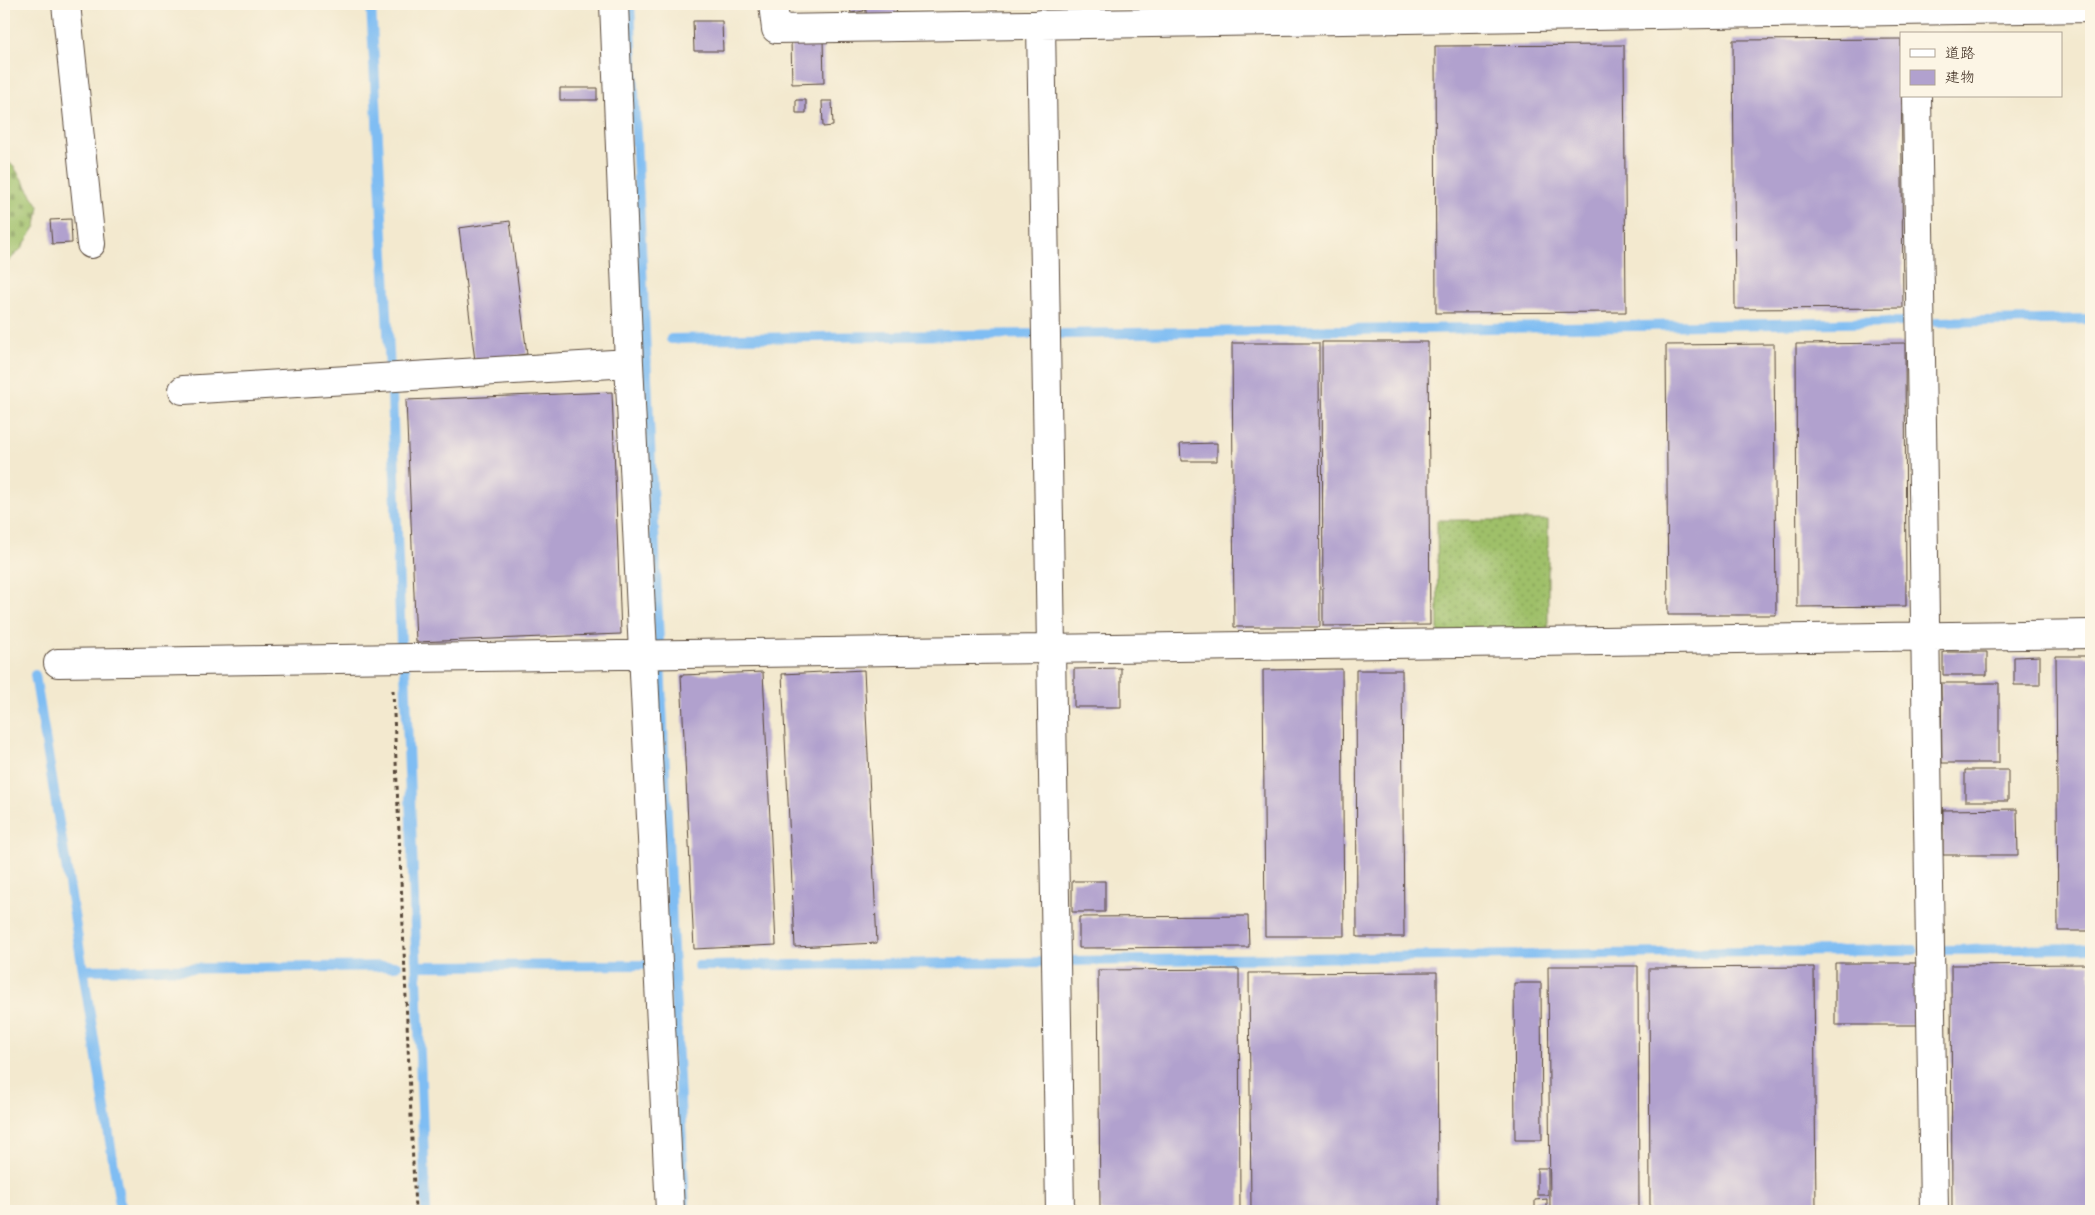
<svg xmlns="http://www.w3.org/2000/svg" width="2095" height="1215" font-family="Kalam,'Klee One',sans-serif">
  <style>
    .grass { fill: url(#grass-dots); stroke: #6d7544 }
    .cemetery { fill: url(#cemetery-stones); stroke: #6d7544 }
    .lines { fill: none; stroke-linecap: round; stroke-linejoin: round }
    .stream { stroke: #7fbdf3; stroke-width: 10 }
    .building { fill: #b1a1ce }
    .street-casing { stroke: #574739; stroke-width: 30 }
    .path { stroke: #574739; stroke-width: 3; stroke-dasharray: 4 4; stroke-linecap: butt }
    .street { stroke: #fff; stroke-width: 28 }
  </style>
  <defs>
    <pattern id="grass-dots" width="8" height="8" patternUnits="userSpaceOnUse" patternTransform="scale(1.25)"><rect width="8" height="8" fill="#9fc069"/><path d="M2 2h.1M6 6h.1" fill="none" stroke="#839c56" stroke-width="1.8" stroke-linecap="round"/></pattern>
    <pattern id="cemetery-stones" width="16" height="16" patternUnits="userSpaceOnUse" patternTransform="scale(1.25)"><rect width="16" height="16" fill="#9fc069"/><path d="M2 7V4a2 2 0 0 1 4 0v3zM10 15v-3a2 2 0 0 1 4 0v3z" fill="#839c56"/></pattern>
  </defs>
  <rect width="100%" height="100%" fill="#fcf5e5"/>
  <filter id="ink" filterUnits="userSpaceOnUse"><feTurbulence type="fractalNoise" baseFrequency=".02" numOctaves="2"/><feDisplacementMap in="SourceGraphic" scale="10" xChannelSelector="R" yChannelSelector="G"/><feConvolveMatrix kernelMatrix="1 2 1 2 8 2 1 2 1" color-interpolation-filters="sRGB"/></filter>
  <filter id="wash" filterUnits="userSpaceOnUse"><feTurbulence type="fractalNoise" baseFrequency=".0096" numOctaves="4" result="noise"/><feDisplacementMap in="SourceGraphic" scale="20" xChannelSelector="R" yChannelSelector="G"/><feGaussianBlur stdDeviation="1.12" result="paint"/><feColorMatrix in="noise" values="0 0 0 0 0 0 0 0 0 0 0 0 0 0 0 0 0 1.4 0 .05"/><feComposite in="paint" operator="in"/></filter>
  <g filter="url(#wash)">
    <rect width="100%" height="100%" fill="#f3e9cf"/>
    <path class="grass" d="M1437 520H1548V631L1438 633Z"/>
    <path class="cemetery" d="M4 158 14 167 39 206 36 226 21 249 4 266Z"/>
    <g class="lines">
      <path class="stream" d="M371 4 390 371
        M630 4 685 1211
        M1937 322 2091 319
        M1062 334 1910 322
        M671 339 1034 334
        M392 394 401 644
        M405 668 426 1211
        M35 675 83 970 397 966
        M1943 950 2091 948
        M1069 961 1914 950
        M417 966 644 965
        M698 966 1044 962
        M83 970 121 1211"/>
    </g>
    <g id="blocks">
      <path class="building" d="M849 4H863L864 11 851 13Z
        M865 4H895L897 14 867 19Z
        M693 21H722L723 51H694Z
        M823 39 824 83 792 84 791 41Z
        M1901 39 1903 308 1735 309 1733 40Z
        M1624 45 1626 312 1436 313 1435 46Z
        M560 88H597V100H560Z
        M796 100H806V113H796Z
        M822 101H832L833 126 823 127Z
        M71 219 72 243 52 244 50 220Z
        M510 221 527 354 475 361 459 228Z
        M1322 342H1428L1430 625 1323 626Z
        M1232 343H1319L1320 627H1234Z
        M1905 343 1906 606 1797 607 1796 344Z
        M1774 344 1776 615H1668L1666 345Z
        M612 392 621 634 416 642 406 400Z
        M1217 443V461H1181L1180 444Z
        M1943 652H1987V675H1943Z
        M2040 656V685H2014V657Z
        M2056 656H2091V931H2058Z
        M1121 668V707H1074V669Z
        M1342 669 1344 936H1265L1263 670Z
        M864 670 877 943 795 947 782 674Z
        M1356 670H1402L1404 937H1357Z
        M763 672 776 945 694 949 681 675Z
        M1941 683H1999V763H1942Z
        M1965 770H2008V801H1965Z
        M2017 809 2018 855H1943V810Z
        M1072 881H1105V912H1072Z
        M1248 916 1249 947 1079 948V917Z
        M1835 963H1917L1918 1025H1835Z
        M2090 964 2091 1211H1952L1951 965Z
        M1548 966H1638L1639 1211H1550Z
        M1814 967 1816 1211H1650L1649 968Z
        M1239 969 1240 1211H1100L1098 970Z
        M1437 972 1438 1211H1251L1249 973Z
        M1514 983H1541L1542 1140H1515Z
        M1537 1168H1548V1195H1537Z
        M1547 1199V1211H1535V1200Z"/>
    </g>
  </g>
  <g filter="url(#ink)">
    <use href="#blocks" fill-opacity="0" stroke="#574739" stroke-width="1"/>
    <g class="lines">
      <defs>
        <path id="street" d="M66 4 91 244
          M614 4 629 363 670 1211
          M773 4 776 29 2091 8
          M1041 24 1060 1211
          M1917 96 1934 1211
          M183 390 629 363
          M58 663 2091 634"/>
      </defs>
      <use href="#street" class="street-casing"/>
      <path class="path" d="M393 690 415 1211"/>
      <use href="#street" class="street"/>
    </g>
  </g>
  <rect width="2095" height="1215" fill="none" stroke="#fcf5e5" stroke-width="20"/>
  <rect x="1900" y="32" width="162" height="65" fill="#fcf5e5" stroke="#afa495"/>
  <rect x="1910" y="49" width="25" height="8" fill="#ffffff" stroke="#afa495"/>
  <text x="1945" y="58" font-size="15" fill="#3b2a1e">道路</text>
  <rect x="1910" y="70" width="25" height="15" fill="#b1a1ce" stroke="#afa495"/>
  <text x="1945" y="82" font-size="15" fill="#3b2a1e">建物</text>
</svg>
